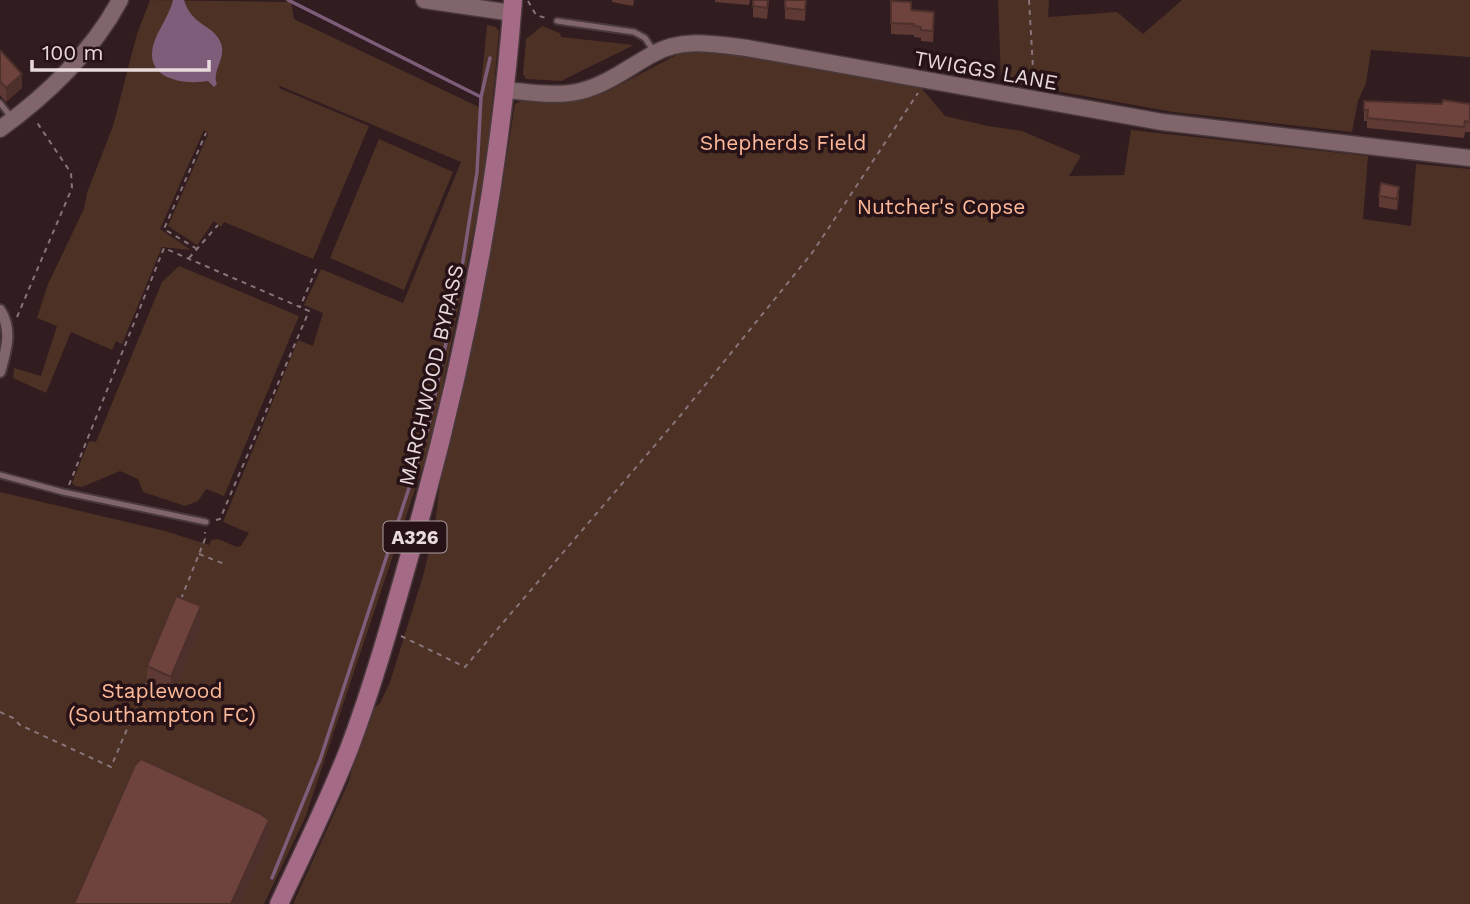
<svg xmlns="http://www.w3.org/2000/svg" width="1470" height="904" font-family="'Work Sans',sans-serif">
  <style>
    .green { fill: #4c3124 }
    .water { fill: #7d5d7a }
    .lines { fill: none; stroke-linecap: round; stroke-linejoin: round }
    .stream { stroke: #7d5d7a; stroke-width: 3.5 }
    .lane-casing { stroke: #4a393c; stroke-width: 9 }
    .street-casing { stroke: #4a393c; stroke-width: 14 }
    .secondary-casing { stroke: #4a393c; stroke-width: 19 }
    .primary-casing { stroke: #4a393c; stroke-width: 21 }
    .path { stroke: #887579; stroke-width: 2; stroke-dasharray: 5 5; stroke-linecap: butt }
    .lane { stroke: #80666b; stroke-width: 5 }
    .street { stroke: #80666b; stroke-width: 10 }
    .secondary { stroke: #80666b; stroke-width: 16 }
    .primary { stroke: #a56a85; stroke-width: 18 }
    .wall { fill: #5f3a35 }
    .shaded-wall { fill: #4d2f2b }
    .building { fill: #6e433e; stroke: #4d2f2b; stroke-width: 2 }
    .labels { text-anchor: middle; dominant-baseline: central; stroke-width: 7; stroke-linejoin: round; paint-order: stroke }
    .shield { fill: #271317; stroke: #af9ea1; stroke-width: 2 }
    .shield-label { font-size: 19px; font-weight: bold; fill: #e9dadc }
    .street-label { font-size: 21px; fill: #e9dadc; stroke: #271317 }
    .park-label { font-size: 21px; fill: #fdb999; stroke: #271317 }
  </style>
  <rect width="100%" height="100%" fill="#311c20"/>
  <path class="green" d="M150 0 291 2 294 19 479 107 487 25 496 27 499 31 486 171 432 439 305 818 264 904H0V492L165 531 209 545 211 540 218 539 237 547 241 546 249 533 223 522 298 340 313 346 323 313 304 305 321 269 403 303 461 162 280 86 279 88 369 126 313 259 224 222 221 227 214 221 197 245 168 226 208 134 204 130 160 229 191 250 162 247 122 344 116 341 112 350 71 332 46 393 13 378 14 368 41 376 57 326 37 318 48 284 84 209 87 193 113 126 137 34Z
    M998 0H1049L1048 17 1117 12 1143 34 1182 0H1470V57L1371 50 1366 83 1358 101 1352 132 1173 112 1001 81Z
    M542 26 560 33 561 37 634 45 561 81 526 79 523 74 526 39Z
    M725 49 918 84 945 116 988 126 1022 131 1081 156 1069 176 1124 175 1131 130 1368 156 1363 219 1411 226 1416 164 1470 169V904H293L349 781 366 716 380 703 390 682 423 576 434 531 440 482 456 402 497 218 515 104 526 99 558 101 604 93 684 51Z
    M379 139 453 172 404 290 330 258Z
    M179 266 299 316 224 496 206 489 198 501 185 506 143 492 138 479 120 471 82 487 75 486 72 483 89 441 96 442 162 282Z"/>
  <path class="water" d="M173 0H184C192 26 212 24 220 41 228 57 211 71 217 84L214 87 208 81C185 85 145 80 153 46 157 30 169 17 173 0Z"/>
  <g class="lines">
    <path class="stream" d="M288 0 481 97
      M272 878 320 760 427 433 462 267 477 172 481 97 490 58"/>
    <defs>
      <path id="lane" d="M557 21 634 32 645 38 653 50
        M0 103 11 117
        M0 475 63 492 206 522"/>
      <path id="street" d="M0 310C13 330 6 351 0 372"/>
      <path id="secondary" d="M424 0 512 13
        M506 90C530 92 558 97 581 91 608 84 629 67 653 54 682 37 716 44 747 48L1162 122 1470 158
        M0 129C46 96 93 51 120 0"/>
      <path id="primary" d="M279 904C303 853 328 802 349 749 374 683 393 614 412 547 464 366 499 188 513 0"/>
    </defs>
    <use href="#lane" class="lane-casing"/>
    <use href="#street" class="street-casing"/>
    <use href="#secondary" class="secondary-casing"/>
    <use href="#primary" class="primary-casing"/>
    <path class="path" d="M1029 0 1034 85
      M528 1 536 15 549 19
      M197 249 164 229 206 133
      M189 258 218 225
      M17 317 72 188 71 173 36 121
      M69 485 164 248 300 307 317 267
      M216 520 220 519 309 311 300 307
      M199 554 227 565
      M181 599 205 539V532
      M401 636 465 667 680 416 812 253 918 93
      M0 712 13 718 20 725 111 767 147 682"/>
    <use href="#lane" class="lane"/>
    <use href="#street" class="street"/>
    <use href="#secondary" class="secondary"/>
    <use href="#primary" class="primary"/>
  </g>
  <path class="wall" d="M612 0H634L633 6 612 2Z
    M715 0H750L749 5 715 2Z
    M769 0 767 19 753 17V6Z
    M785 0H806L805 21 785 19Z
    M891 1 911 10 934 23 933 42 921 41V38L914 37V35L891 34Z
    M0 51 22 88 6 102 0 95Z
    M1364 101 1442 104H1470V132H1465L1464 138 1367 128V121H1364Z
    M1379 196 1399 197 1397 210 1379 207Z
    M201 627 171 698 147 688V666Z"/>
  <path class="shaded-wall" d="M22 74V88L6 102V88Z
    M1399 187V197L1397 210V199Z
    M201 606V627L171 698V677Z
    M269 820V841L240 904H231Z"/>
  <path class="building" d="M753 0H768L767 8 753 6Z
    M785 0H806L805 10 785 8Z
    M891 1 911 2V10L934 12 933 31 921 30V27L914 26V24L891 23Z
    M0 51H1L22 74 6 88 0 81Z
    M1443 100 1470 104V122L1465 121 1464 127 1367 118 1368 110H1364V101L1442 104Z
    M1381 183 1399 187 1397 199 1379 196Z
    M176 596 201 606 171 677 147 666Z
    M141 759 261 814 269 820 231 904H74L135 765Z"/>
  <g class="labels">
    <rect class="shield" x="383.5" y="521.5" width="63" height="31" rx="5"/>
    <g class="shield-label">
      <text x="415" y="537">A326</text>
    </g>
    <g class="street-label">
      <text transform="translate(986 70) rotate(10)">TWIGGS LANE</text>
      <text transform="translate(431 375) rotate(-77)">MARCHWOOD BYPASS</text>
    </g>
    <g class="park-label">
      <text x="783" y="142">Shepherds Field</text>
      <text x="941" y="206">Nutcher's Copse</text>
      <text x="162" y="690">Staplewood<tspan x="162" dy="24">(Southampton FC)</tspan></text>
    </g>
  </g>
  <path d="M32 60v10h177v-10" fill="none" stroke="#e9dadc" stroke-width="3.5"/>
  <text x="42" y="60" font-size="21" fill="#e9dadc" stroke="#271317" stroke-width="5" paint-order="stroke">100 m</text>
</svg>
